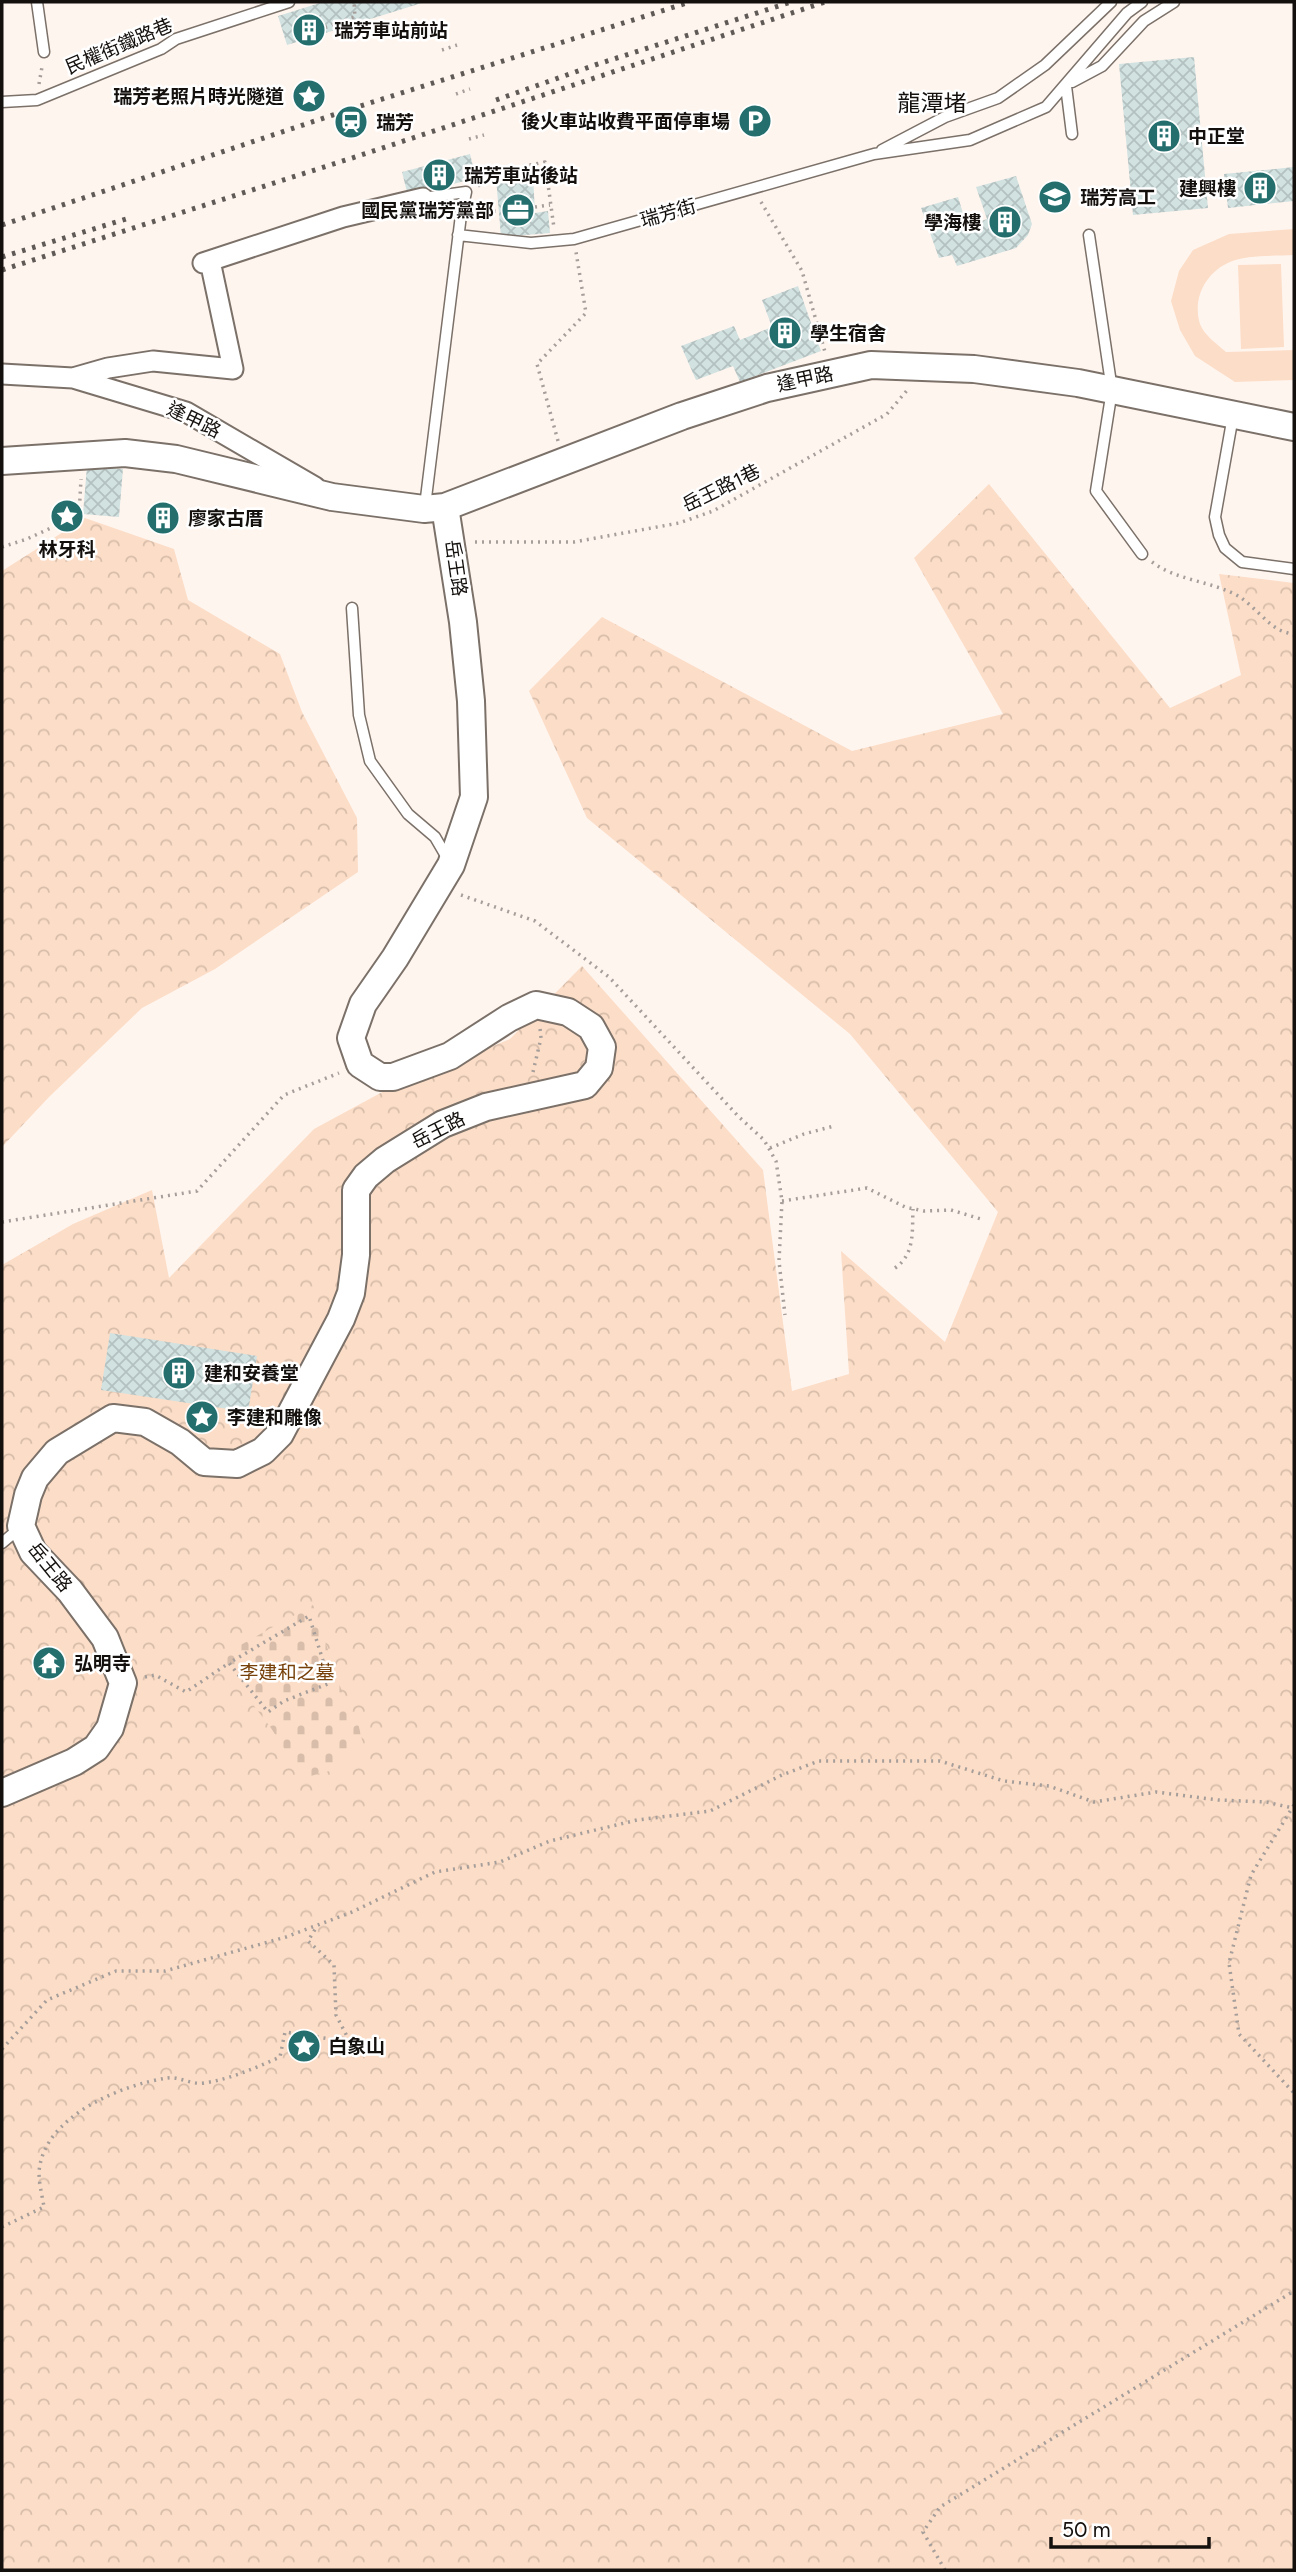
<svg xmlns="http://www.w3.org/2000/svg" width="1296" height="2572" font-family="Figtree,'Noto Sans TC',sans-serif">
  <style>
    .forest { fill: url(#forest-crowns) }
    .cemetery { fill: url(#cemetery-stones) }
    .pitch { fill: #fcddc7 }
    .building { fill: url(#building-cross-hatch) }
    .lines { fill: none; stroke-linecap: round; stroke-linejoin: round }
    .lane-casing { stroke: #7b7169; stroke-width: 13 }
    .street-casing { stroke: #7b7169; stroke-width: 23 }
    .secondary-casing { stroke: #7b7169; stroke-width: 30 }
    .path { stroke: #a69e9a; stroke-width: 3.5; stroke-dasharray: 2 5; stroke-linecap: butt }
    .lane { stroke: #fff; stroke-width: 10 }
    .street { stroke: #fff; stroke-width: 19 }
    .secondary { stroke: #fff; stroke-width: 26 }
    .rail { stroke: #605a57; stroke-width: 5; stroke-dasharray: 3.5 7; stroke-linecap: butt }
    .labels { text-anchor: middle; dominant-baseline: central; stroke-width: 5; stroke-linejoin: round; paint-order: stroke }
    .poi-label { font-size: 19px; font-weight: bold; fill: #14100e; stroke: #fff; text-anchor: start }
    .street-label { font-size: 19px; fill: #14100e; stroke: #fff }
    .park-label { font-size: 19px; fill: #774009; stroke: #fff }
    .quarter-label { font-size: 23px; fill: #14100e; stroke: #fff }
  </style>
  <defs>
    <pattern id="forest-crowns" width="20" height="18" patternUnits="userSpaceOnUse" patternTransform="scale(1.75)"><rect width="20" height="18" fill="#fcddc7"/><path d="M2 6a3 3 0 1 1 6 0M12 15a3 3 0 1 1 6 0" fill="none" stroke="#d7bdaa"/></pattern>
    <pattern id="cemetery-stones" width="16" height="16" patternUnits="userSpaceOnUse" patternTransform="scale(1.75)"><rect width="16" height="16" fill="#fcddc7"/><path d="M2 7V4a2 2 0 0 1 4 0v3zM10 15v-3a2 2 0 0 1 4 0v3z" fill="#d7bdaa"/></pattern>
    <pattern id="building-cross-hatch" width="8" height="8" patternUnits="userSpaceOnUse" patternTransform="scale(1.75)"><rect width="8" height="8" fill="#d2e2e1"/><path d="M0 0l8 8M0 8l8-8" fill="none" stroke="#b3c1c0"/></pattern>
  </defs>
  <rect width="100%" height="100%" fill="#fff5ef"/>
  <path class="forest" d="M989 484 1170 708 1241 675 1219 574 1294 583V2570H2V1265L73 1224 152 1190 169 1278 314 1129 386 1090 510 1039 582 966 763 1170 792 1391 849 1374 841 1251 945 1342 998 1212 850 1034 587 818 529 691 602 617 852 751 1003 714 914 558Z
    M85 518 174 549 188 600 280 654 302 712 357 818 358 872 215 969 142 1008 49 1097 2 1147V571Z"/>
  <path class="cemetery" d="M313 1605 344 1698 358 1723 363 1744 337 1769 303 1778 271 1728 217 1658Z"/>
  <path class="pitch" d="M1294 229V255C1277 256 1244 255 1230 262 1206 272 1192 298 1200 324 1204 335 1217 344 1226 352L1294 350V380L1235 382 1195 356 1180 330 1171 301 1179 271 1193 250 1229 234Z
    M1281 264 1284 347 1241 349 1238 265Z"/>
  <path class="building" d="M323 2H425L287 45 278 16Z
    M1194 57 1208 208 1133 215 1119 64Z
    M470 154 476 178 408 196 402 172Z
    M1294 167V201L1228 208 1224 174Z
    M533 175 535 213 548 211 550 233 501 237 496 178Z
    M1016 176 1032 224 1028 235 1016 248 957 266 952 255 939 258 921 208 958 197 967 226 987 219 976 187Z
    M798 286 821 351 740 382 733 366 696 380 681 346 734 326 740 340 772 327 762 300Z
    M87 466 123 469 119 517 83 514Z
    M159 508 173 513 167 528 153 523Z
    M110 1333 257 1356 248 1412 101 1390Z"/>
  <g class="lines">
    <defs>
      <path id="lane" d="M37 2 44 52
        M1072 82 1102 66 1144 21 1174 2
        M1066 86 1072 134
        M2 102 37 100 161 49 176 39 289 2
        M882 150 945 117 998 98 1045 65 1111 2
        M423 198 466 192 461 215 425 506
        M458 235 531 243 574 239 874 154 970 140 1046 107 1127 13 1142 2
        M1089 235 1112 390 1096 491 1142 554
        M1233 416 1215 517 1219 535 1225 548 1242 562 1294 569
        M352 608 359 715 370 761 408 814 435 837 449 861
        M2 1543 21 1527"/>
      <path id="street" d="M203 263 343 217 423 198
        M2 374 73 378 186 412 315 487
        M73 378 108 368 153 361 233 369 210 261"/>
      <path id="secondary" d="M2 461 125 453 176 459 332 497 424 509 445 507 682 416 767 388 871 365 974 369 1078 383 1294 427
        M2 1793 74 1762 96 1748 110 1728 123 1683 105 1638 70 1591 33 1552 21 1526 28 1495 35 1478 57 1452 113 1418 145 1422 180 1442 204 1462 237 1464 263 1451 280 1434 341 1319 351 1293 356 1255V1190L366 1176 385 1160 443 1124 486 1107 585 1085 599 1068 602 1047 591 1027 568 1012 536 1005 509 1018 450 1056 393 1077H380L360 1064 351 1038 363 1004 395 958 451 865 474 797 471 701 463 622 445 507"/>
    </defs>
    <use href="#lane" class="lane-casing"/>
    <use href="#street" class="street-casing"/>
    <use href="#secondary" class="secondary-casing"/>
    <path class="path" d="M312 32 355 17 354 2
      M442 50 457 45
      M39 84 42 67
      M456 94 470 89
      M469 139 484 135
      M478 186 511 169 545 162 554 228
      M761 202 802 271 825 352
      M535 207 550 205
      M480 213 499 211
      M558 441 537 364 586 313 576 252
      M475 542H574L679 523 713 511 887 414 909 388
      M2 547 27 539 79 515 81 479
      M1152 562C1177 581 1213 581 1240 597 1253 606 1267 623 1278 629 1283 632 1289 633 1294 635
      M461 895 535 921 609 977 738 1116 764 1140 776 1161 782 1201 779 1261 785 1315
      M533 1072 541 1038 540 1028
      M770 1148 804 1134 834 1126
      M782 1201 867 1188 905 1207 924 1211 951 1210 981 1219
      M2 1222 197 1191 284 1095 339 1073
      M895 1268C915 1254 912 1232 913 1209
      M145 1677 155 1675 186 1692 229 1663 268 1712 284 1701 330 1683 309 1616 229 1663
      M1294 1805 1251 1875 1229 1963 1239 2034 1294 2093
      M2 2049 47 2000 116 1971H165L286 1937 352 1912 435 1872 500 1862 550 1841 637 1820 710 1811 782 1775 819 1761H940L1004 1781 1049 1786 1094 1802 1156 1792 1218 1800 1266 1802 1293 1808
      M2 2227 44 2207C42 2194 37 2177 40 2165 49 2115 121 2085 167 2078 179 2076 191 2085 204 2083 231 2079 255 2068 280 2057L285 2032 350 2042 336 2015 334 1965 308 1941 317 1926
      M945 2570 923 2532 940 2507 1294 2291"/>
    <use href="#lane" class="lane"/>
    <use href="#street" class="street"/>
    <use href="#secondary" class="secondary"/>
    <path class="rail" d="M496 100 595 65 791 2
      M2 225 357 107 690 2
      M2 257 126 219
      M2 270 349 159 825 2"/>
  </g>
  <defs>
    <symbol id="building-disc" viewBox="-11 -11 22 22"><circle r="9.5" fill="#246f6e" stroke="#fff"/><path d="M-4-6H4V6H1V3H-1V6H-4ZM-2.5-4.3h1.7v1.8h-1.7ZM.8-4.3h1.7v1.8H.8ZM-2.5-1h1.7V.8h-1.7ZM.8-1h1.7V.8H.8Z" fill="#fff"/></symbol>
    <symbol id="sight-disc" viewBox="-11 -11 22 22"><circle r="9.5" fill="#246f6e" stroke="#fff"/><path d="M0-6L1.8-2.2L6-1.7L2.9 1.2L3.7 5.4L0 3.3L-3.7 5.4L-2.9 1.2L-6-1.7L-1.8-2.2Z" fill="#fff"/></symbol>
    <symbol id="parking-disc" viewBox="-11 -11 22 22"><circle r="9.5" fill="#246f6e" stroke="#fff"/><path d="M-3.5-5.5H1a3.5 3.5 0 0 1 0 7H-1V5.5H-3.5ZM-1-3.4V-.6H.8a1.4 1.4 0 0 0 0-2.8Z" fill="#fff"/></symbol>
    <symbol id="station-disc" viewBox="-11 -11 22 22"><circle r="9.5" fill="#246f6e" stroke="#fff"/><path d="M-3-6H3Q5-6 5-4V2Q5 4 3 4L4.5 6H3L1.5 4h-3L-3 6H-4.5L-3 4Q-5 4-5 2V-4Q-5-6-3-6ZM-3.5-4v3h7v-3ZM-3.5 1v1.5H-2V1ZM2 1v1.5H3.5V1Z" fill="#fff"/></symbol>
    <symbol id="school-disc" viewBox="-11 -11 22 22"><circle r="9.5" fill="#246f6e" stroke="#fff"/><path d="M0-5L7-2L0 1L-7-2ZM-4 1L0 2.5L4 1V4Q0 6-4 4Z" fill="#fff"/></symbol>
    <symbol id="office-disc" viewBox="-11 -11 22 22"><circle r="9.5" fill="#246f6e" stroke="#fff"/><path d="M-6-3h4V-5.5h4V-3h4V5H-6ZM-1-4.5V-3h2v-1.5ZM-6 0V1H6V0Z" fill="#fff"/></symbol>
    <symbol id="temple-disc" viewBox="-11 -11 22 22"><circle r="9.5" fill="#246f6e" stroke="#fff"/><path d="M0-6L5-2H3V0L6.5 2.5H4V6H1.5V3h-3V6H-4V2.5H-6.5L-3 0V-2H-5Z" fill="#fff"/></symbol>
  </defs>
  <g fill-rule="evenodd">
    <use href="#building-disc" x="290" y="11" width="38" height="38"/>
    <use href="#sight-disc" x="290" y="77" width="38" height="38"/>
    <use href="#parking-disc" x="736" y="102" width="38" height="38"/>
    <use href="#station-disc" x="332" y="103" width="38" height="38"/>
    <use href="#building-disc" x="1145" y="117" width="38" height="38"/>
    <use href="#building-disc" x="420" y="156" width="38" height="38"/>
    <use href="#building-disc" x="1241" y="169" width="38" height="38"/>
    <use href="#school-disc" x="1036" y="178" width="38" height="38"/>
    <use href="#office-disc" x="499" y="191" width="38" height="38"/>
    <use href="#building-disc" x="986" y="203" width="38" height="38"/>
    <use href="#building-disc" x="766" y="314" width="38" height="38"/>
    <use href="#sight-disc" x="48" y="497" width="38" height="38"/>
    <use href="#building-disc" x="144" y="499" width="38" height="38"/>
    <use href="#building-disc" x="160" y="1354" width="38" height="38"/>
    <use href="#sight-disc" x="183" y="1398" width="38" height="38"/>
    <use href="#temple-disc" x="30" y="1644" width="38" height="38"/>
    <use href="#sight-disc" x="285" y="2027" width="38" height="38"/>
  </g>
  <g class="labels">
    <g class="poi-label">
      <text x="334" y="30">瑞芳車站前站</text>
      <text x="284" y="96" text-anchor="end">瑞芳老照片時光隧道</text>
      <text x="730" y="121" text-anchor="end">後火車站收費平面停車場</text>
      <text x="376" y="122">瑞芳</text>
      <text x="1188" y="136">中正堂</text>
      <text x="464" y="175">瑞芳車站後站</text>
      <text x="1236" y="188" text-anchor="end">建興樓</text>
      <text x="1080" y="197">瑞芳高工</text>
      <text x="494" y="210" text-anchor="end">國民黨瑞芳黨部</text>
      <text x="981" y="222" text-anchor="end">學海樓</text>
      <text x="810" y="333">學生宿舍</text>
      <text x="188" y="518">廖家古厝</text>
      <text x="67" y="549" text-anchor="middle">林牙科</text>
      <text x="204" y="1373">建和安養堂</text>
      <text x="227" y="1417">李建和雕像</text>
      <text x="74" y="1663">弘明寺</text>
      <text x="328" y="2046">白象山</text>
    </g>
    <g class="street-label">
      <text transform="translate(119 46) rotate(-23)">民權街鐵路巷</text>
      <text transform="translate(668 213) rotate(-16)">瑞芳街</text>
      <text transform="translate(805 379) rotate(-12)">逢甲路</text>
      <text transform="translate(194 420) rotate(26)">逢甲路</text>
      <text transform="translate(721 488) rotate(-26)">岳王路1巷</text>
      <text transform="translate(456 568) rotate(82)">岳王路</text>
      <text transform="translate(438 1130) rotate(-27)">岳王路</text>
      <text transform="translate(50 1567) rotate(51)">岳王路</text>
    </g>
    <g class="park-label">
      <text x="287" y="1672">李建和之墓</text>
    </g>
    <g class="quarter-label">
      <text x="932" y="103">龍潭堵</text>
    </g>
  </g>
  <rect width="1296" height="2572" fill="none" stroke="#14100e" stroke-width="7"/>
  <path d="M1051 2537v10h158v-10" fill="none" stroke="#14100e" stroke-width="3.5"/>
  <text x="1062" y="2537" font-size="21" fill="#14100e" stroke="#ffffff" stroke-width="5" paint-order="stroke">50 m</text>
</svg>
